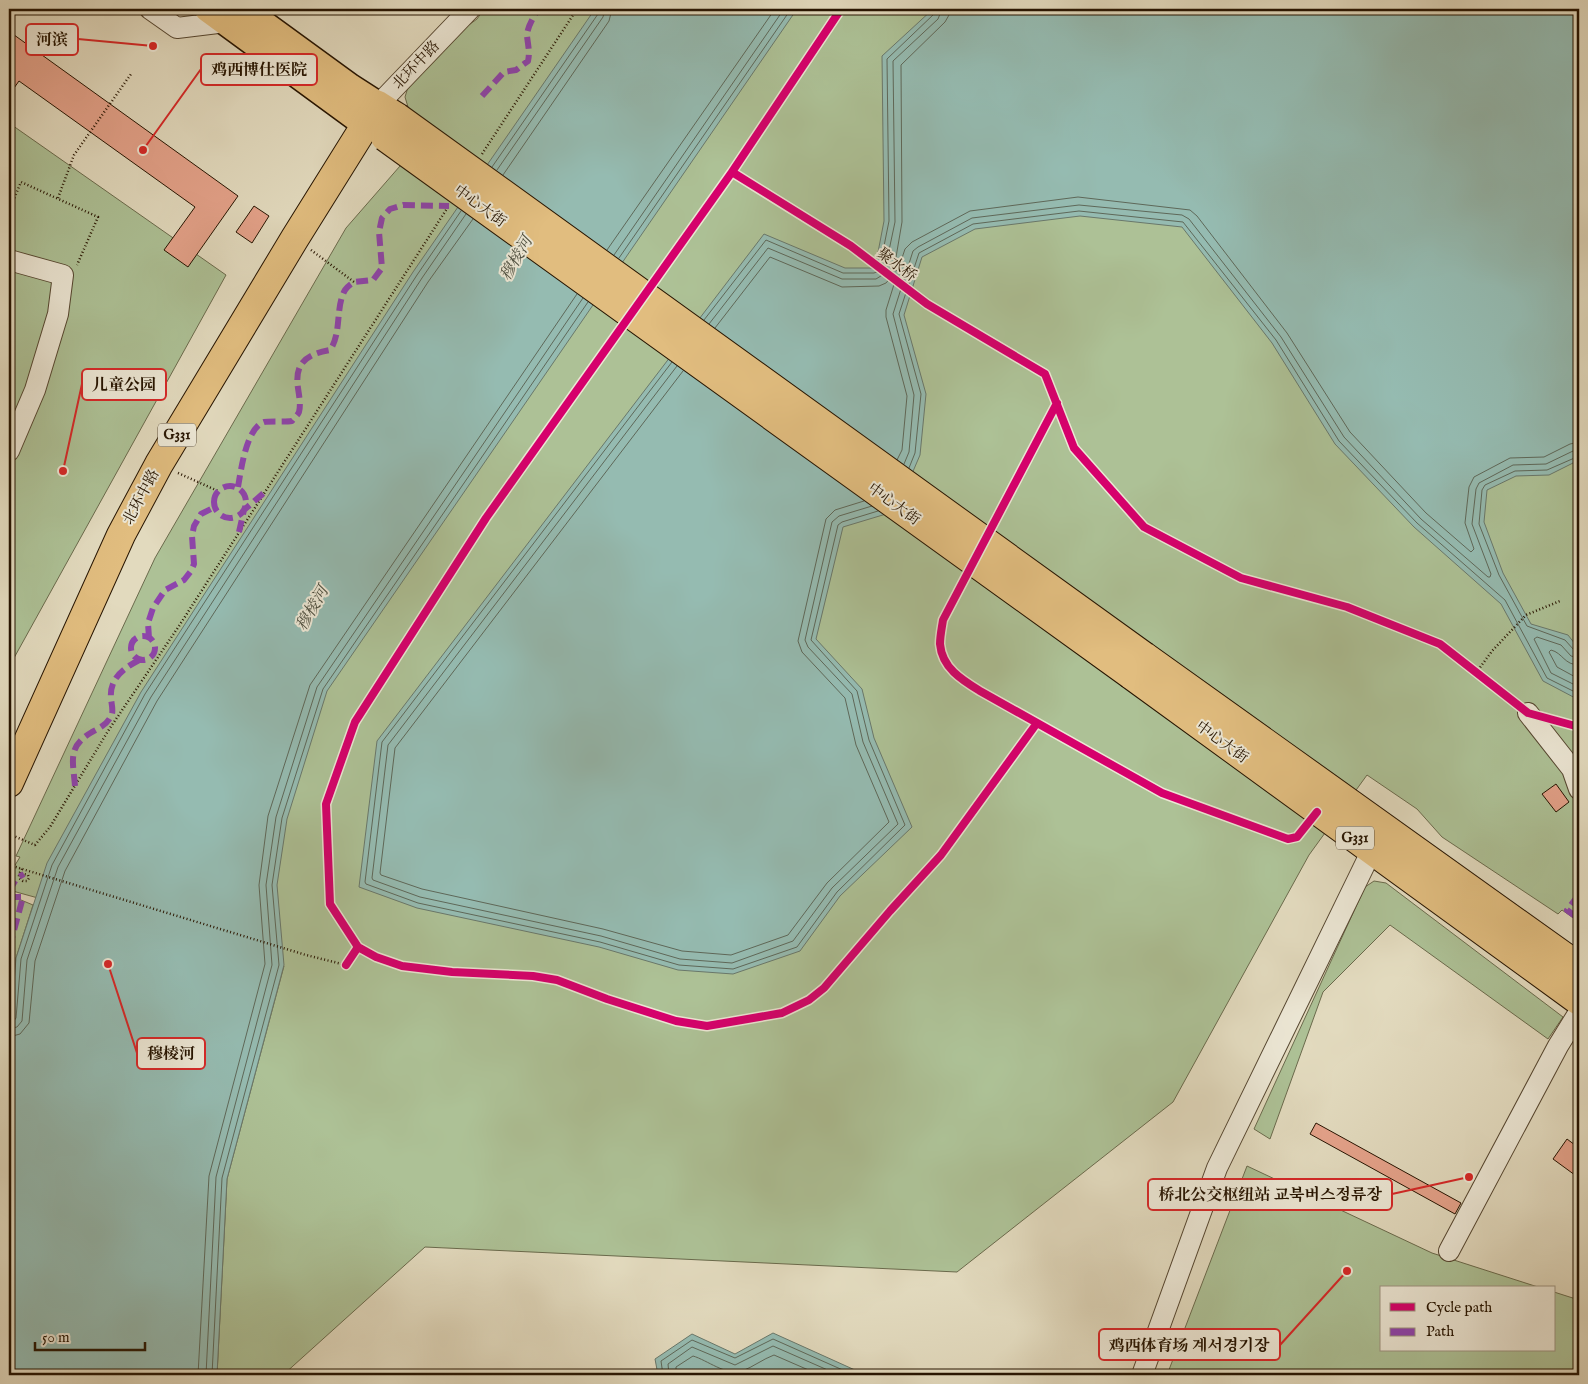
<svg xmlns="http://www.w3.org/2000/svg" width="1588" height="1384" font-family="'IM FELL English','Noto Serif SC','Noto Serif KR',serif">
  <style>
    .green { fill: #adc196; stroke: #6a6a4c }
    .water { fill: #95bbb1; stroke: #69786b }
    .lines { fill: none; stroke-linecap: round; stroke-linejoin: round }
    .shore { stroke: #5e6859; stroke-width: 1 }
    .building { fill: #e4a28a; stroke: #261401 }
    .minor-casing { stroke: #554630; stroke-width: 22 }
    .major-casing { stroke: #261401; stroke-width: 29 }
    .highway-casing { stroke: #261401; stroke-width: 30 }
    .path { stroke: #261401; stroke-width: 2.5; stroke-dasharray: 1 2.5; stroke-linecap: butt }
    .minor { stroke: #ece7d5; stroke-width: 20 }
    .major { stroke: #e1bd7f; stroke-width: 26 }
    .highway { stroke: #e1bd7f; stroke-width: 28 }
    .highway-bridge-casing { stroke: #261401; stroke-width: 30; stroke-linecap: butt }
    .highway-bridge { stroke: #e1bd7f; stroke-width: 28 }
    .quiet { stroke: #8e44ad; stroke-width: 6; stroke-dasharray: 12 6; stroke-linecap: butt }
    .cycleway-casing { stroke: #ece7d5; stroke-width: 11 }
    .cycleway { stroke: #d6006c; stroke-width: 8 }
    .labels { text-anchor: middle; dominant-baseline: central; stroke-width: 4; stroke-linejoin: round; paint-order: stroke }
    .shield { fill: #ece7d5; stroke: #615341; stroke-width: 1 }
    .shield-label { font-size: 14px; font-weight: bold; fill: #261401 }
    .street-label { font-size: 15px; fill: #261401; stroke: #ece7d5 }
    .water-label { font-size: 16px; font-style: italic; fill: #4d4e3f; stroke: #ece7d5 }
    .leader { fill: none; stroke: #d62828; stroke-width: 2 }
    .callout-dot { fill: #d62828; stroke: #ece7d5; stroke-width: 2 }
    .callout { fill: #ece7d5; stroke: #d62828; stroke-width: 2 }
    .callout-label { font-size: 16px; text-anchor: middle; font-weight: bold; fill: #261401 }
  </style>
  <rect width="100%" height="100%" fill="#e2dabe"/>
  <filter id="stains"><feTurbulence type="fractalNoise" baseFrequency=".004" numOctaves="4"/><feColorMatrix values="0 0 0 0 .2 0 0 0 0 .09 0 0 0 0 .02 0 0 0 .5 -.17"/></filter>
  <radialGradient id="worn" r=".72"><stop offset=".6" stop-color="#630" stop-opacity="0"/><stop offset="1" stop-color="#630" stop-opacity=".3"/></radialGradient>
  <path class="green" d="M484 9H1579V922L1562 910 1558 914 1442 837 1417 809 1367 775 1309 855 1173 1102 957 1272 425 1247 283 1375H217L227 1179 284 966 9 890V875L20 857 16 856 155 558 346 228 400 166 411 117 405 97 415 64 477 19Z
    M9 123 226 275 9 667Z
    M1374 881 1386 883 1563 1017 1548 1039 1390 925 1323 992 1270 1139 1254 1129 1365 887Z
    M9 895 33 905 16 958 9 1048Z
    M1247 1166 1432 1253 1541 1288H1382V1350H1554V1292L1579 1300V1375H1167Z"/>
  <path class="water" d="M595 9H797L327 691 287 819 277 885 284 965 227 1179 217 1375H9V1045L16 958 47 863 141 692 413 272Z
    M933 9H1579V460L1549 475 1516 476 1487 490 1484 522 1503 573 1531 624 1568 635 1579 649V700L1543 681 1501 604 1414 527 1335 444 1272 343 1182 227 1080 216 975 229 922 257 904 315 926 394 920 455 896 511 843 527 816 639 862 689 874 738 912 827 840 896 800 951 733 974 678 970 599 947 417 908 359 887 377 741 764 234 845 268H875L884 221 882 56Z
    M773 1333 866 1375H658L655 1359 692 1334 735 1354Z"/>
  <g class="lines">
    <path class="shore" d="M949 9V15L945 22 901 65 902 222 894 269 895 271 898 270 905 249 912 242 970 211 1078 197 1190 210 1197 216 1287 333 1350 432 1426 513 1471 552 1474 549 1465 523 1469 487 1474 477 1510 458 1544 457 1570 444 1579 442
      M492 167 598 14 599 9
      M497 170 603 17 605 9
      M503 175 609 21 612 9
      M607 250 775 9
      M614 255 784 9
      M619 258 791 9
      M704 320 766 240 843 273H874L879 271 889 221 887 59 934 14 936 9
      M709 324 768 248 842 279H876L884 274 895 222 893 61 938 19 942 9
      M715 328 770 257 842 287 879 286 886 283 892 276H895L896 278 886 310V317L907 396 902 450 897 460
      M672 362 382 742 365 882 366 884 418 903 600 942 679 965 733 969 797 947 837 892 905 825 869 740 857 691 811 640 838 525 842 522 878 511
      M677 366 388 745 372 878 373 880 420 897 601 936 680 959 732 963 793 941 832 888 898 824 863 742 852 694 808 647 805 640 832 522 839 516 872 506
      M683 371 395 748 380 873 381 875 422 889 603 929 682 951 731 955 788 935 827 883 889 822 856 745 845 698 802 652 798 641 826 519 835 510 864 501
      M1579 456 1547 470 1515 471 1485 485 1482 490 1479 524 1499 575 1527 626 1565 640 1574 650 1579 652
      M904 464 909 452 914 395 893 314 913 251 918 247 972 218 1079 205 1182 215 1189 219 1281 337 1344 437 1421 519 1488 577H1490L1491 574 1472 524 1476 489 1479 483 1513 465 1546 464 1573 451 1579 450
      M909 468 915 453 921 394 899 314 919 253 973 224 1079 211 1183 222 1276 340 1339 441 1417 523 1505 600 1547 678 1579 694
      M1579 658 1571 656 1561 645 1537 637 1534 639 1551 673 1579 687
      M1579 665C1564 665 1563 653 1551 650L1549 652 1557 667 1579 679
      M9 1023 13 1022 16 1018 21 959 52 865 145 694 417 275 461 211
      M9 1029 17 1027 22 1021 27 960 58 867 151 697 422 278 466 214
      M9 1037 20 1034 29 1023 35 961 65 871 157 701 428 282 473 219
      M198 1375 209 1176 265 964 259 885 268 816 310 685 577 294
      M206 1375 216 1177 272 965 266 885 276 817 317 687 583 298
      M212 1375 222 1178 279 965 272 885 282 818 323 689 588 302
      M663 1375 661 1361 692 1340 735 1358 773 1339 854 1375
      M669 1375 668 1364 692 1347 735 1365 773 1346 839 1375
      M676 1375V1367L693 1356C707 1360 726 1376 742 1371 753 1367 763 1359 774 1355L820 1375"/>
  </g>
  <path class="building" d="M10 32 238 196 188 267 164 250 195 207 19 81 9 95Z
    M254 206 269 216 252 243 236 232Z
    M1556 784 1569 802 1556 812 1542 794Z
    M1316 1123 1461 1203 1455 1214 1310 1134Z
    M1567 1139 1579 1148V1178L1553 1159Z"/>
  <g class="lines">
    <defs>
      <path id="minor" d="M150 9 177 28 226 22
        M378 105 470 9
        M9 260 63 275 58 314 35 390 9 451
        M1528 713 1572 769 1579 789
        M1449 1251 1558 1046 1579 1012
        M1142 1375 1217 1168 1372 850"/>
      <path id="major" d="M208 9 365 124
        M243 9 350 87 378 105"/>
      <path id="highway" d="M1144 656 1579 967
        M1131 675 1579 1001
        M9 783 121 535 159 464 295 238 378 105 397 117"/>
    </defs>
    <use href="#minor" class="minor-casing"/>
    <use href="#major" class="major-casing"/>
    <use href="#highway" class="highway-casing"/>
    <path class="path" d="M482 154 577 9
      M58 198 74 155 131 74
      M9 211 21 182 98 217 77 265
      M311 250 354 282
      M178 473 218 491
      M1476 673 1492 651 1526 615 1560 601
      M9 834 35 845 50 827 108 731 179 626 448 207
      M9 865 306 955 346 965
      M22 869 19 874V878L23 881H27L29 878 28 875 24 874"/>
    <use href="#minor" class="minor"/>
    <use href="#major" class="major"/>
    <use href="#highway" class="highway"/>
    <defs>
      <path id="highway-bridge" d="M397 117 1144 656
        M385 137 1131 675"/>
    </defs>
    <use href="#highway-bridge" class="highway-bridge-casing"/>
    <use href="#highway-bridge" class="highway-bridge"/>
    <path class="quiet" d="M482 96 504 72 516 70 528 61C530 52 528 45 527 36 527 27 534 17 538 9
      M214 502a16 16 0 1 1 32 0a16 16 0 1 1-32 0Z
      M238 487C241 471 246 428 264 422 269 421 286 422 292 421 294 418 298 415 299 412 301 405 299 395 298 388 294 362 308 354 330 350 342 333 335 308 345 290 347 287 351 284 354 282L373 280 382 268 379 232 382 218 390 209 403 205 449 206
      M239 532 244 510 266 491
      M131 648a12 12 0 1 1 24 0a12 12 0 1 1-24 0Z
      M149 638 148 623 153 608 165 590 184 580 191 571 194 564 192 536 194 526 201 514 215 507
      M75 786C73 760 67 747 92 732 98 729 106 725 110 718 114 713 112 706 111 699 109 678 124 668 141 659
      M9 891 17 878 24 874
      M9 897H23L9 949
      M1579 898 1577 897 1567 910 1579 919
      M9 912 13 897"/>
    <defs>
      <path id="cycleway" d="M732 172 841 9
        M1057 403 943 620C942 627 940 636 940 644 942 668 962 680 980 691L1162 793 1288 839 1297 837 1317 812
        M358 947 376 957 402 966 452 972 533 976 557 980 607 999 676 1021 707 1026 782 1013 809 1000 824 988 890 911 941 855 1037 723
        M346 965 358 947 330 904 326 804 355 722 486 518 732 172 851 246 927 304 1045 374 1074 448 1144 527 1241 578 1347 607 1440 644 1528 713 1579 727"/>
    </defs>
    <use href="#cycleway" class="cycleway-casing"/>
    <use href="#cycleway" class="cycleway"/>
  </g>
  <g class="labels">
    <g class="shield">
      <rect x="158" y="423.5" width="38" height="23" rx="4"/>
      <rect x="1336" y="826.5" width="38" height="23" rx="4"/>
    </g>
    <g class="shield-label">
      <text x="177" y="435">G331</text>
      <text x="1355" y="838">G331</text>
    </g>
    <g class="street-label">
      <text transform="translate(416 65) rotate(-46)">北环中路</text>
      <text transform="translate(480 206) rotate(36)">中心大街</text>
      <text transform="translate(897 265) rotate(37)">聚水桥</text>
      <text transform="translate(141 497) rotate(-62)">北环中路</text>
      <text transform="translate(894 504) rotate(36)">中心大街</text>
      <text transform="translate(1222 742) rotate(36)">中心大街</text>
    </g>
    <g class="water-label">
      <text transform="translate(517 259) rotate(-60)">穆棱河</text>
      <text transform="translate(313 609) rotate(-60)">穆棱河</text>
    </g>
  </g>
  <path class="leader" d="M153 46L78 39M143 150L201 69M63 471L82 384M108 964L137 1053M1469 1177L1392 1194M1347 1271L1280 1345"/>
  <g class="callout-dot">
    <circle cx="153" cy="46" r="5"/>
    <circle cx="143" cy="150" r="5"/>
    <circle cx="63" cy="471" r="5"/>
    <circle cx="108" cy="964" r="5"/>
    <circle cx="1469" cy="1177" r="5"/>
    <circle cx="1347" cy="1271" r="5"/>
  </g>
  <g class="callout">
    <rect x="26" y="24" width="52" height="31" rx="5"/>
    <rect x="201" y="54" width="116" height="31" rx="5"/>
    <rect x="82" y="369" width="84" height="31" rx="5"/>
    <rect x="137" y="1038" width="68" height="31" rx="5"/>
    <rect x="1148" y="1179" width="244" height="31" rx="5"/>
    <rect x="1099" y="1329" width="181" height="31" rx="5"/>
  </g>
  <g class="callout-label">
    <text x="52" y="45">河滨</text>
    <text x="259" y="75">鸡西博仕医院</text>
    <text x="124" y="390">儿童公园</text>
    <text x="171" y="1059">穆棱河</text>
    <text x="1270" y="1200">桥北公交枢纽站 교북버스정류장</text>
    <text x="1189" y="1351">鸡西体育场 계서경기장</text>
  </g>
  <rect width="1588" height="1384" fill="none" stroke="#e2dabe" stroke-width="30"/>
  <rect x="10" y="10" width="1568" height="1364" fill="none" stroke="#261401" stroke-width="2.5"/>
  <rect x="15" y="15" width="1558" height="1354" fill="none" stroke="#261401"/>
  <rect x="1380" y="1286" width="175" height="65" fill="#ece7d5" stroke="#9d9380"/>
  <rect x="1390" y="1303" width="25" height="8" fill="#d6006c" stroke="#9d9380"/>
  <text x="1426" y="1312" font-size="15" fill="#261401">Cycle path</text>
  <rect x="1390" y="1328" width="25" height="8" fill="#8e44ad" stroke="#9d9380"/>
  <text x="1426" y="1336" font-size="15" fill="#261401">Path</text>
  <path d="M35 1342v8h110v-8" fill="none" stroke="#261401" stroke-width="2.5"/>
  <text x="42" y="1342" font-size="15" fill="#261401" stroke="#ece7d5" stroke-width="4" paint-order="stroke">50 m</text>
  <rect width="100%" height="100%" filter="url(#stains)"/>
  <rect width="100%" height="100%" fill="url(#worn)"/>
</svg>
